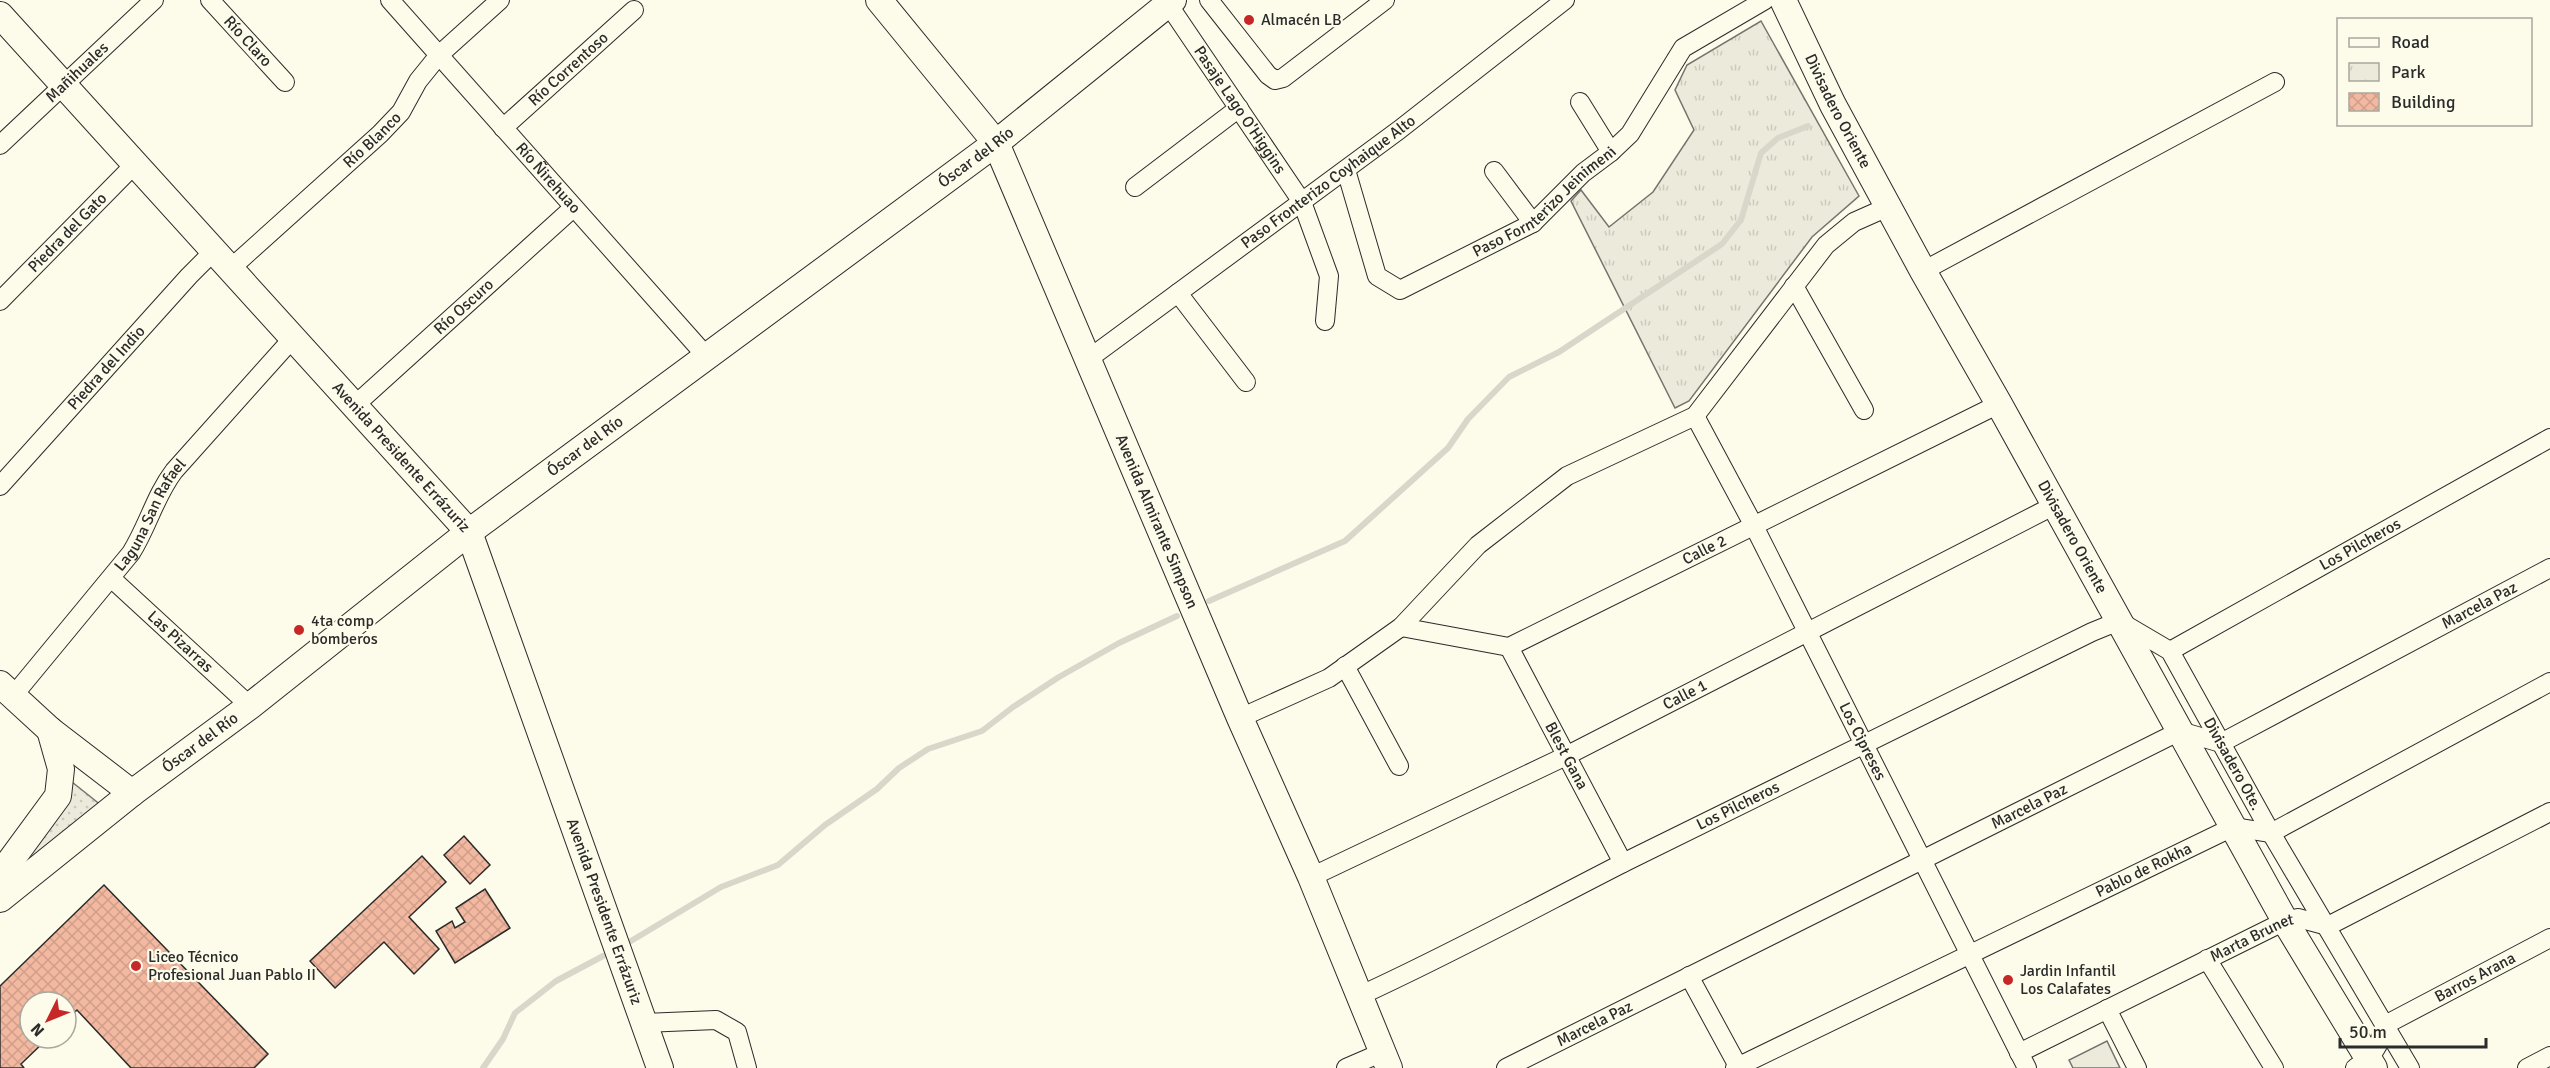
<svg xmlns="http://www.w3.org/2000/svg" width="2550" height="1068" font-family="Signika,sans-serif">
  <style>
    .grass { fill: url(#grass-dots); stroke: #74746e; stroke-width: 1.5 }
    .park { fill: url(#park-tufts); stroke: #74746e; stroke-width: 1.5 }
    .garden { fill: #ecebdb; stroke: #74746e; stroke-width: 1.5 }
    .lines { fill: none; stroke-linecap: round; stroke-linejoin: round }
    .stream { stroke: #d8d7c9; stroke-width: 6 }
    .building { fill: url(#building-cross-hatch); stroke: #2b2b2b; stroke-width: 1.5 }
    .street-casing { stroke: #2b2b2b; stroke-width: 20 }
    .secondary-casing { stroke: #2b2b2b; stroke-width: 28 }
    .street { stroke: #fdfbea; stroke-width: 18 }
    .secondary { stroke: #fdfbea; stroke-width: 26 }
    .poi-dot { fill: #c62828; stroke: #fdfbea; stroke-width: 2 }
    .labels { text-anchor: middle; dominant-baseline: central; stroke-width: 4.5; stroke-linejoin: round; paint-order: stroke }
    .poi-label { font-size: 16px; fill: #2b2b2b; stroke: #fdfbea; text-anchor: start }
    .street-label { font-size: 16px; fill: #2b2b2b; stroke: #fdfbea }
  </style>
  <defs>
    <pattern id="grass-dots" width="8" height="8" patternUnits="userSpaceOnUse" patternTransform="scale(1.5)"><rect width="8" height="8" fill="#ecebdb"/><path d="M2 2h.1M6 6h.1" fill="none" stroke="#cbcabc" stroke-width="1.8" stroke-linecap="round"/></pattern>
    <pattern id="park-tufts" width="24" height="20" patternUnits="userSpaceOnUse" patternTransform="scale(1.5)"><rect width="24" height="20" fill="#ecebdb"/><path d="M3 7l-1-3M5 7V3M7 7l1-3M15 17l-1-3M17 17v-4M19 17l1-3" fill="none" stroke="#cbcabc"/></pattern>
    <pattern id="building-cross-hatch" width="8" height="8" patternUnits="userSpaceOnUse" patternTransform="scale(1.5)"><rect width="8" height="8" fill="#f2b8a0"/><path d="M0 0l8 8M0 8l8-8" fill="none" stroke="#d09e8a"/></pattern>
  </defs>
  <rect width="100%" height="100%" fill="#fdfbea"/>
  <path class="grass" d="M72 782 102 806 11 881Z"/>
  <path class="park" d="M1761 21 1859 196 1812 237 1689 401 1675 408 1571 201 1581 190 1609 227 1653 192 1694 130 1675 90 1687 65Z"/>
  <path class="garden" d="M2107 1041 2120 1068H2073L2069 1060Z"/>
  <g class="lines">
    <path class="stream" d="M1209 601 1345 541 1448 448 1468 419 1509 377 1559 352 1722 244 1741 220 1761 153 1778 138 1808 126
      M631 941 721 887 778 865 825 825 877 789 899 768 928 749 982 731 1013 707 1059 677 1119 643 1177 616
      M483 1068 503 1039 515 1013 556 981 603 956"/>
  </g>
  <path class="building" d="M464 836 490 865 470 884 444 855Z
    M422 856 446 882 409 917 439 949 414 974 384 942 335 988 310 961Z
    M104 885 268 1054 254 1068H131L77 1010 66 1020V1002H30V1038H48L21 1064 24 1068H0V986Z
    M485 889 510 928 455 963 436 931 452 921 455 928 465 922 456 908Z"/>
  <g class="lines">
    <defs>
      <g id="street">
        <path id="s1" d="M210 0 285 82"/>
        <path id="s2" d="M390 0 707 357"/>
        <path d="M1209 0 1268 75 1275 80 1283 78 1385 0"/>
        <path id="s3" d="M1168 4 1302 202 1329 276 1325 321"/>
        <path d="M1580 102 1611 152"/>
        <path id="s4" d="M503 128 634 10"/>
        <path id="s5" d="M0 145 154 0"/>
        <path id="s6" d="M1346 170 1377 276 1400 290 1533 223 1583 173 1611 152 1630 134 1683 48 1765 0"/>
        <path d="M1494 171 1533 223"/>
        <path d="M1135 187 1239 108"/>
        <path id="s7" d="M230 269 380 134 401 112 418 81 439 55 500 0"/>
        <path d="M1923 271 2275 82"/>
        <path d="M1794 286 1864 410"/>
        <path d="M1178 293 1246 382"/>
        <path id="s8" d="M0 301 135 164"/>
        <path id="s9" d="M1087 360 1399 130 1565 0"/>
        <path id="s10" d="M354 406 573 208"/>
        <path id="s11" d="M1695 416 1754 526 2027 1068"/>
        <path id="s12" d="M0 486 189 276 214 251"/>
        <path id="s13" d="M111 578 250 706"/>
        <path id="s14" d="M1401 627 1509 647 1999 404"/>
        <path id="s15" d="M1509 647 1623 863"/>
        <path id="s16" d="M2170 651 2550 438"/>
        <path d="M1345 666 1399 766"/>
        <path id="s17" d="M13 696 131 553C148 526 155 496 174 471L293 338"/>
        <path d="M1240 718 1329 678 1401 627 1478 545 1567 476 1695 416 1826 245 1854 222 1890 206"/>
        <path id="s18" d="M1311 877 1566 756 2055 505"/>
        <path d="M2207 959 2274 1068"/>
        <path d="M1689 976 1739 1068"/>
        <path id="s19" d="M1359 996C1449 955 1535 908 1623 863 1779 785 1936 709 2092 632L2119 621 2170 651 2271 833 2410 1068"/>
        <path d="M2107 1009 2137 1068"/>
        <path d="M644 1023 716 1020 737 1032 747 1068"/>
        <path id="s20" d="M2019 1053 2285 921 2298 918 2328 926 2550 812"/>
        <path d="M1346 1068 1383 1052"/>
        <path id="s21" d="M1506 1068 2180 731 2221 743 2550 568"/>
        <path id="s22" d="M1735 1068 2233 827 2271 833 2550 682"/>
        <path id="s23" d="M2355 1068C2373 1057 2380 1045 2385 1025L2550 938"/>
        <path d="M2527 1068 2550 1056"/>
      </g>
      <g id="secondary">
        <path id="s24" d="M879 0 996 143 1240 718 1311 877 1389 1068"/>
        <path id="s25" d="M1783 0 1833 105 1923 271 1999 404 2285 921 2374 1068"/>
        <path id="s26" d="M0 15 469 532 660 1068"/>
        <path d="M0 684 50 730 132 793"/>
        <path d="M0 875 58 796 61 769 50 730"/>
        <path id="s27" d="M0 899 132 793 250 706 469 532 996 143 1173 0"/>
      </g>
    </defs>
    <use href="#street" class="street-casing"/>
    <use href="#secondary" class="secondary-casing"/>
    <use href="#street" class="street"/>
    <use href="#secondary" class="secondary"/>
  </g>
  <g class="poi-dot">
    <circle cx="1249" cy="20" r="6"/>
    <circle cx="299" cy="630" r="6"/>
    <circle cx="136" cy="966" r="6"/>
    <circle cx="2008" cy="980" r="6"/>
  </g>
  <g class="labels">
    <g class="poi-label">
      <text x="1261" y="20">Almacén LB</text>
      <text x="311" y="621">4ta comp<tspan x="311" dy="18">bomberos</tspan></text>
      <text x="148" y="957">Liceo Técnico<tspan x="148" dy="18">Profesional Juan Pablo II</tspan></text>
      <text x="2020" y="971">Jardin Infantil<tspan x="2020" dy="18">Los Calafates</tspan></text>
    </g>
    <g class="street-label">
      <text stroke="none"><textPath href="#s1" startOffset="56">Río Claro</textPath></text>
      <text stroke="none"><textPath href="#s4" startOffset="88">Río Correntoso</textPath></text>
      <text stroke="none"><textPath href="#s5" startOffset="106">Mañihuales</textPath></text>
      <text stroke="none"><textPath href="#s3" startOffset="128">Pasaje Lago O'Higgins</textPath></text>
      <text stroke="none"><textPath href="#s25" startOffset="124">Divisadero Oriente</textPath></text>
      <text stroke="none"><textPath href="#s7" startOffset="192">Río Blanco</textPath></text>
      <text stroke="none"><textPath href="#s27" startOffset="1226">Óscar del Río</textPath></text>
      <text stroke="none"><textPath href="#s2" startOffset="238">Río Ñirehuao</textPath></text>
      <text stroke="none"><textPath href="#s9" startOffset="300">Paso Fronterizo Coyhaique Alto</textPath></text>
      <text stroke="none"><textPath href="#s6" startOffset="308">Paso Fornterizo Jeinimeni</textPath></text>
      <text stroke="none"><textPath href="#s8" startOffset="96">Piedra del Gato</textPath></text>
      <text stroke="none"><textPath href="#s10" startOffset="148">Río Oscuro</textPath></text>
      <text stroke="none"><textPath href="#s12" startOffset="159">Piedra del Indio</textPath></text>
      <text stroke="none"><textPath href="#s27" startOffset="740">Óscar del Río</textPath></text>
      <text stroke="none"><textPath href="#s26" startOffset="597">Avenida Presidente Errázuriz</textPath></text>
      <text stroke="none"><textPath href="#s17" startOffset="228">Laguna San Rafael</textPath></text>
      <text stroke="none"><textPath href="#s24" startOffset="596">Avenida Almirante Simpson</textPath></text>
      <text stroke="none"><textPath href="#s25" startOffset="610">Divisadero Oriente</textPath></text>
      <text stroke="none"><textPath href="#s16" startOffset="218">Los Pilcheros</textPath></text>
      <text stroke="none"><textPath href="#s14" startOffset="328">Calle 2</textPath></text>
      <text stroke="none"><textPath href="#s21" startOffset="1089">Marcela Paz</textPath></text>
      <text stroke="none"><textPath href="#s13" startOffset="94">Las Pizarras</textPath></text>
      <text stroke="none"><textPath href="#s18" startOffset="416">Calle 1</textPath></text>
      <text stroke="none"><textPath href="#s11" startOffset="366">Los Cipreses</textPath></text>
      <text stroke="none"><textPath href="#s27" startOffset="254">Óscar del Río</textPath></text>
      <text stroke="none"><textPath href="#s15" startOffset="123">Blest Gana</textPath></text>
      <text stroke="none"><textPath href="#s19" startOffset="1036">Divisadero Ote.</textPath></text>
      <text stroke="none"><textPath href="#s21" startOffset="585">Marcela Paz</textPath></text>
      <text stroke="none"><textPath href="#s19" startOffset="424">Los Pilcheros</textPath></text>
      <text stroke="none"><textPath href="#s22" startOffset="454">Pablo de Rokha</textPath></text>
      <text stroke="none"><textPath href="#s26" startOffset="1101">Avenida Presidente Errázuriz</textPath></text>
      <text stroke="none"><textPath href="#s20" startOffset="260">Marta Brunet</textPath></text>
      <text stroke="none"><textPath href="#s23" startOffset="156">Barros Arana</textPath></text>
      <text stroke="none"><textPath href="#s21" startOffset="99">Marcela Paz</textPath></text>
    </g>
  </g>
  <rect x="2337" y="18" width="195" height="108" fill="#fdfbea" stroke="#a9a89e" stroke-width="1.5"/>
  <rect x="2349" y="38" width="30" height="9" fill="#fdfbea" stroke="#a9a89e" stroke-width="1.5"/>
  <text x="2391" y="48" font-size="18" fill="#2b2b2b">Road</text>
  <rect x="2349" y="63" width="30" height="18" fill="url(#park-tufts)" stroke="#a9a89e" stroke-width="1.5"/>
  <text x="2391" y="78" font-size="18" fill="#2b2b2b">Park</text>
  <rect x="2349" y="93" width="30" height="18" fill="url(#building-cross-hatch)" stroke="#a9a89e" stroke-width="1.5"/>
  <text x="2391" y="108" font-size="18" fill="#2b2b2b">Building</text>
  <g transform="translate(48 1020) rotate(227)"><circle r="28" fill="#fdfbea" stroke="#a9a89e" stroke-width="1.5"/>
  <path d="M0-4.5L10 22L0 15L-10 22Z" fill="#c62828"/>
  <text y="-9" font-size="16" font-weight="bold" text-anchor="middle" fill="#2b2b2b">N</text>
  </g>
  <path d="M2340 1038v9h146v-9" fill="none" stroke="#2b2b2b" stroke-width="3"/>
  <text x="2349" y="1038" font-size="18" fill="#2b2b2b" stroke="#fdfbea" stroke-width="4.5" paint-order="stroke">50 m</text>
</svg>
